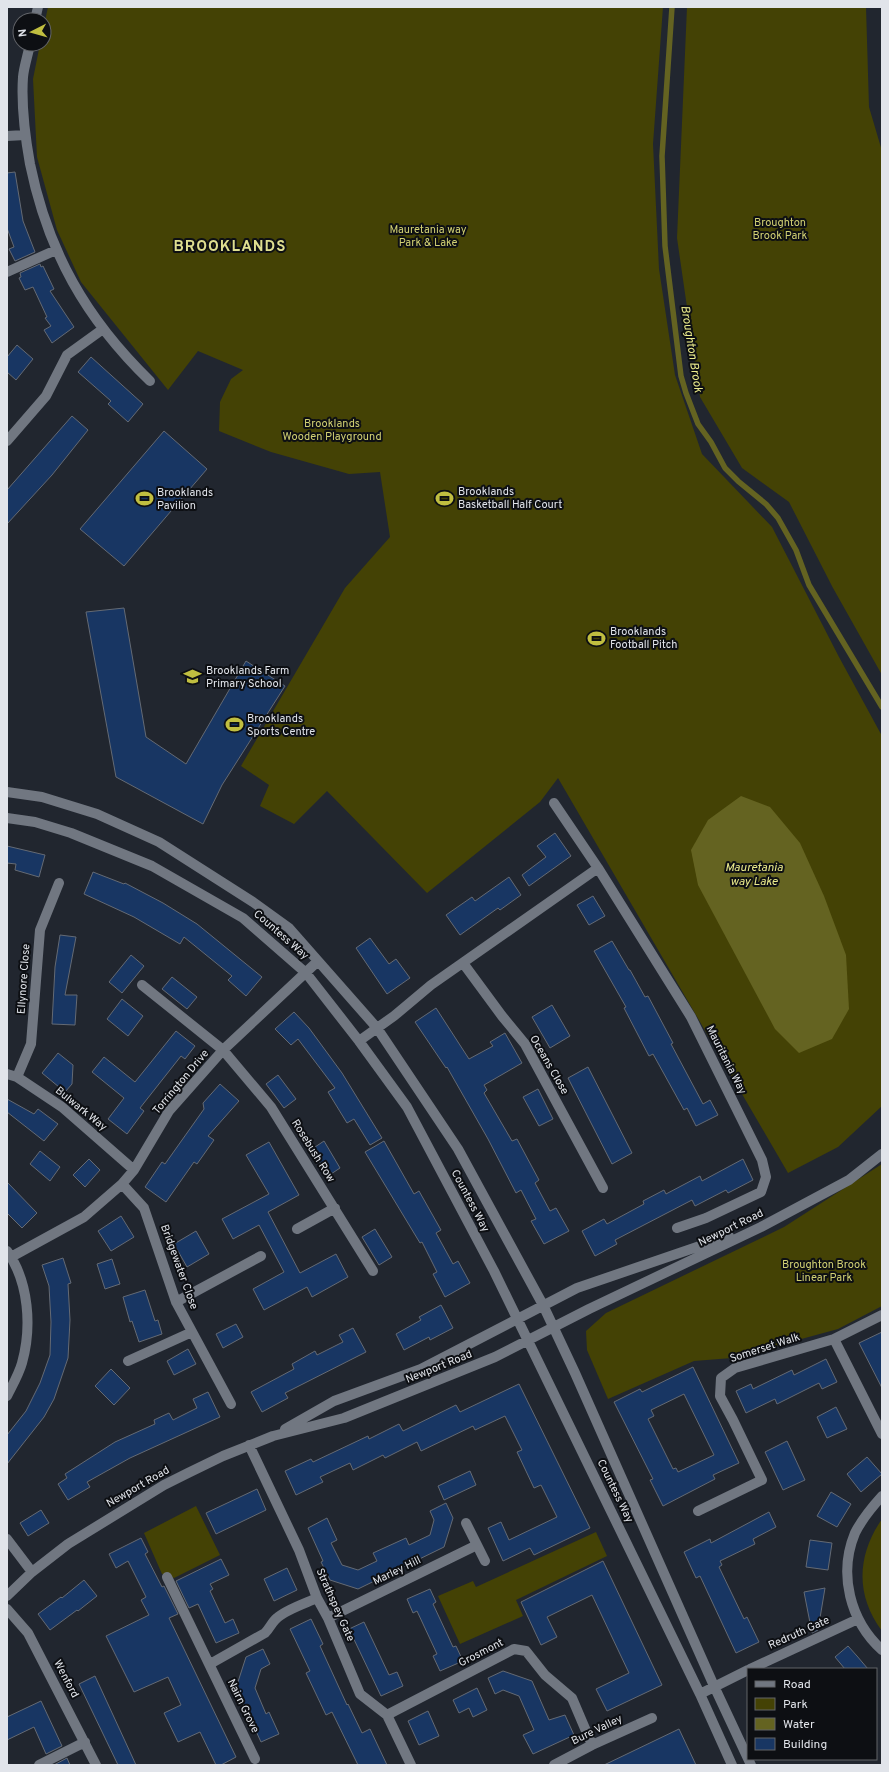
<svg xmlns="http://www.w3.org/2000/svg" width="889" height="1772" font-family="Overpass,sans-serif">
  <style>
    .green { fill: #444205 }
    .water { fill: #646321 }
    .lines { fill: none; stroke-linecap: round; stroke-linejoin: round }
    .stream { stroke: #646321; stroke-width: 5.5 }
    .building { fill: #183663; stroke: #646a74; fill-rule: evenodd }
    .minor { stroke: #717781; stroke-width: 10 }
    .labels { text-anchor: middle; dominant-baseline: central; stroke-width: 4; stroke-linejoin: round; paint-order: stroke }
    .park-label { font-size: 11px; fill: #d2d173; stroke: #0d0f13 }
    .poi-label { font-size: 11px; fill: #e1e4ea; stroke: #0d0f13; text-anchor: start }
    .street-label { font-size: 11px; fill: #e1e4ea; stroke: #0d0f13 }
    .water-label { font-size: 12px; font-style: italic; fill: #ebeb8c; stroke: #0d0f13 }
    .district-label { font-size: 15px; font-weight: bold; letter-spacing: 1px; fill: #dfdf90; stroke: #0d0f13 }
  </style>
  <rect width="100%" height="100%" fill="#21262f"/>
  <path class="green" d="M48 7H663L653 144 659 269 675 375 702 454 772 527 839 657 882 736V1106L838 1147 788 1173 558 778 540 802 427 893 327 791 294 824 260 806 269 785 241 766 345 588 390 537 380 472 349 474 271 452 219 431 220 402 231 379 243 370 198 351 168 390 81 282 57 230 37 157 33 79 40 44H44V26Z
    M687 7H866L869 107 882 151V675L833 588 789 502 742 468 700 397 677 238Z
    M882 1164V1306L838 1329 732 1358 694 1361 608 1399 587 1350 586 1331 606 1313 784 1227Z
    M196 1506 220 1555 174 1578 162 1574 144 1533Z
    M882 1519V1631C855 1595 857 1555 882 1519Z
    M596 1532 607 1556 516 1600 523 1616 460 1644 438 1596 473 1581 476 1587Z"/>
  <path class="water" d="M741 796 770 807 800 843 824 896 846 955 849 1009 832 1039 799 1053 775 1029 698 885 691 850 708 820Z"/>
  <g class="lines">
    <path class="stream" d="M672 7 662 156 665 246 681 376 686 393 698 424 711 442 725 468 738 481 766 504 778 518 796 550 809 585 882 707"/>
  </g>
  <path class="building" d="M15 172 23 221 35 252 15 261 9 249 14 247 7 228V173Z
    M40 264 41 267 43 266 54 289 50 291 74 327 52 343 44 330 51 326 45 318 47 317 33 287 25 290 19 278 21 277 20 273Z
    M17 345 33 359 16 380 7 372V357Z
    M91 357 143 404 128 422 108 404 111 401 78 372Z
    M72 416 88 430 52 475 7 524V490Z
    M164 431 207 469 124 566 80 529Z
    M124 608 146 737 186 764 246 661 285 686 222 785 203 824 116 777 86 612Z
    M555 833 571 856 529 886 522 875 546 857 537 846Z
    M7 846 45 855 39 877 15 870 16 864 7 863Z
    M93 872 124 884 125 883 163 903 197 924 262 977 246 996 228 980 232 976 184 937 180 944 134 917 84 894Z
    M509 877 521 895 500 910 498 908 460 935 446 915 472 897 475 901Z
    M593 896 605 916 589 925 577 905Z
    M60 935 76 937 65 995H77L75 1025 52 1024 55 967Z
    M370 938 389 964 396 959 410 978 387 994 356 948Z
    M612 941 629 970H630L645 997 648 996 673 1043 671 1044 703 1104 710 1100 718 1115 696 1126 687 1108 684 1110 653 1054 649 1056 624 1008 626 1007 594 951Z
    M131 955 144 966 122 993 109 982Z
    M172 977 197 997 187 1009 162 989Z
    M122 999 143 1016 128 1036 107 1019Z
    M552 1005 570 1036 550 1048 532 1017Z
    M436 1008 469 1059 493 1046 490 1042 505 1033 522 1063 484 1085 487 1090 484 1093 512 1141 517 1139 539 1180 535 1183 550 1211 556 1208 569 1231 544 1244 531 1221 536 1219 521 1190 516 1193 488 1139 447 1067 446 1068 415 1022Z
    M294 1012 309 1028 342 1073 382 1138 370 1145 354 1119 347 1123 328 1092 335 1088 298 1039 291 1045 275 1029Z
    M176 1031 195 1046 185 1059 181 1056 140 1108 144 1111 127 1134 108 1119 124 1098 92 1072 104 1057 135 1082Z
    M58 1053 73 1065 72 1084 65 1092 42 1073Z
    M588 1067 632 1153 612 1164 568 1078Z
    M278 1075 296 1099 284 1108 266 1084Z
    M220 1084 239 1101 208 1136 214 1140 197 1164 194 1162 166 1202 145 1187 162 1162 165 1164 204 1109 203 1103Z
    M538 1089 553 1119 539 1126 523 1097Z
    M7 1099 34 1114 38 1109 58 1124 44 1141 7 1112Z
    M324 1141 340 1168 328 1176 312 1149Z
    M384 1141 414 1194 419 1191 441 1230 436 1233 453 1264 458 1261 470 1283 445 1297 433 1274 437 1272 422 1242 420 1243 365 1152Z
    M269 1142 299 1195 268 1212 300 1273 336 1254 348 1277 312 1297 307 1287 264 1310 253 1289 284 1272 259 1225 233 1239 222 1219 269 1194 246 1155Z
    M40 1151 60 1167 50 1181 30 1164Z
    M89 1159 100 1170 85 1187 73 1175Z
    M743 1159 753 1180 728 1193 726 1190 695 1206 692 1200 615 1240 617 1244 595 1256 582 1231 604 1219 607 1224 644 1204 643 1201 664 1190 666 1194 700 1176 702 1181Z
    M7 1182 37 1213 22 1228 7 1213Z
    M121 1216 134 1237 111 1251 98 1231Z
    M375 1229 392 1257 379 1265 362 1237Z
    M196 1231 209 1254 187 1267 174 1244Z
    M63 1258 71 1283 68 1284 70 1320 68 1358 54 1399 44 1417 7 1464V1435L26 1411 40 1383 50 1355 51 1322 49 1286 42 1265Z
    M112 1259 120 1284 105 1289 97 1264Z
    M145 1290 155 1321 158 1320 162 1334 139 1342 132 1321 130 1322 123 1297Z
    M441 1305 453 1328 430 1340 429 1337 404 1350 396 1334 421 1320 419 1317Z
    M236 1324 243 1337 223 1348 216 1334Z
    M353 1328 366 1352 285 1393 288 1398 262 1412 251 1392 294 1369 292 1364 315 1351 317 1355 343 1342 339 1335Z
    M882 1332V1388L859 1343Z
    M188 1349 196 1364 174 1375 167 1361Z
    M826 1359 837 1382 822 1389 819 1383 777 1404 775 1399 746 1413 736 1391 751 1384 753 1389 792 1370 794 1375Z
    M693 1367 739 1463 713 1475 715 1479 663 1506 650 1480 653 1479 614 1402 640 1389 642 1392ZM684 1394 714 1455 678 1472 676 1468 673 1469 648 1419 654 1416 651 1410Z
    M111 1369 130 1388 114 1405 95 1386Z
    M519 1384 590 1528 534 1555 530 1548 503 1561 488 1528 501 1522 509 1540 557 1517 541 1485 534 1488 517 1452 522 1450 505 1416 475 1430 473 1426 421 1451 417 1442 385 1458 383 1455 353 1470 350 1463 320 1477 323 1482 296 1495 285 1471 311 1459 313 1462 368 1436 369 1439 399 1424 403 1431 456 1405 460 1412Z
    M208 1392 220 1417 130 1458 87 1482 90 1487 68 1500 58 1484 67 1478 65 1474 115 1442 155 1424 154 1420 169 1413 173 1420 197 1408 193 1399Z
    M836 1407 847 1429 827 1438 817 1417Z
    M787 1441 805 1480 783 1490 765 1452Z
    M867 1457 882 1474 861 1492 847 1474Z
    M470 1471 476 1485 444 1500 438 1486Z
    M257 1489 266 1510 216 1534 206 1513Z
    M831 1492 851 1504 837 1527 817 1516Z
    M446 1503 453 1518 444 1547 358 1589 330 1580 321 1562 323 1561 308 1528 327 1518 337 1540 331 1543 342 1565 358 1570 377 1561 373 1553 406 1538 409 1545 430 1535 434 1520 430 1511Z
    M41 1510 49 1523 28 1536 20 1523Z
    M769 1512 776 1527 753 1539 755 1544 720 1561 722 1565 719 1567 744 1619 747 1617 759 1642 736 1653 700 1576 696 1578 684 1552 710 1539 711 1543Z
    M141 1538 148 1552 145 1554 162 1587 164 1586 178 1614 169 1618 236 1757 221 1765H216L200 1732 178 1742 164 1713 181 1705 168 1677 134 1692 106 1636 149 1615 141 1600 146 1597 128 1561 116 1568 109 1554Z
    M810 1540 832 1543 828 1570 806 1567Z
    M221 1559 229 1575 210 1584 213 1589 210 1591 225 1623 233 1619 239 1633 216 1643 198 1604 189 1608 176 1581Z
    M603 1561 662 1685 607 1711 596 1689 629 1673 592 1595 547 1617 557 1637 541 1645 521 1602Z
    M287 1568 297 1590 274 1601 264 1579Z
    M84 1580 97 1596 78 1611 77 1610 50 1630 38 1614 61 1597 62 1598Z
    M825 1588 818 1630 812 1633 804 1592Z
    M430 1589 436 1602 433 1604 453 1647 456 1646 463 1661 440 1671 433 1656 437 1654 417 1611 413 1613 407 1599Z
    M311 1619 323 1644 320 1646 347 1705 348 1704 362 1733 370 1729 387 1765H358L332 1712 326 1715 306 1673 310 1671 290 1629Z
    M364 1622 389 1675 397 1672 403 1686 381 1696 349 1629Z
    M848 1646 857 1656 868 1669H845L835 1657Z
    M263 1649 270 1664 261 1669 255 1688 266 1714 269 1712 279 1734 261 1742 236 1688 246 1657Z
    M503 1671 532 1681 549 1720 565 1715 574 1735 533 1754 523 1735 534 1730 519 1696 503 1690 495 1694 488 1678Z
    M95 1676 119 1728 136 1765H118L79 1684Z
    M477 1688 487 1710 473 1717 469 1708 459 1713 453 1700Z
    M41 1701 62 1746 46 1754 34 1727 7 1740V1717Z
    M428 1711 439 1736 419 1745 408 1721Z
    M679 1729 696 1765H604Z
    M67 1758 70 1765H54Z"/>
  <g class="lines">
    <path class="minor" d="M35 20 38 7
      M30 44C28 55 24 66 23 77 21 106 25 136 30 164 48 252 86 319 150 381
      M7 136 25 135
      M7 272 56 250
      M7 441 46 396 67 355 103 329
      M7 792 42 797 97 814 159 842 253 902 289 928 377 1028 458 1149 543 1305 575 1373 714 1686 751 1765
      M554 803 598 868
      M7 818 35 822 71 833 152 866 243 918 306 973 359 1041 407 1107 494 1271 700 1694 732 1765
      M463 963 502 1016 525 1044 603 1188
      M142 985 223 1050 271 1107 373 1271
      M359 1041 394 1016 431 985 598 868 691 1017 762 1160 766 1177 761 1192 706 1218 677 1228
      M7 1074 17 1077 62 1107 134 1170
      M17 1077 31 1044 40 930 59 883
      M122 1184 144 1208 176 1302 231 1404
      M297 1229 335 1208
      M7 1251C29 1282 32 1327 22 1363 19 1374 12 1386 7 1396
      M11 1257 84 1217 122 1184 134 1170 169 1111 223 1050 318 961
      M176 1302 261 1256
      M834 1339 882 1434
      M128 1361 192 1332
      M285 1429 334 1401 421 1369 577 1288 729 1236
      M249 1445 299 1550 317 1598 328 1618 360 1694 387 1715 411 1765
      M882 1496C872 1507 862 1519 855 1533 838 1574 850 1621 882 1650
      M698 1511 762 1480 733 1420 720 1396 721 1378 735 1368 834 1339 882 1315
      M466 1523 485 1561
      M7 1539 32 1572
      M167 1577 255 1759
      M7 1596 32 1572 68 1544 164 1485 188 1473 223 1456 273 1436 344 1418 495 1357 589 1309 761 1227 849 1180 882 1154
      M7 1609 28 1633 96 1765
      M328 1618 477 1545
      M210 1664 265 1633C270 1628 272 1622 277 1618 285 1610 306 1603 317 1598
      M750 1669 858 1619
      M700 1694 748 1670
      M387 1715 514 1649 526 1651 545 1675 572 1698 592 1745
      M39 1765 85 1742
      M554 1765 592 1745 652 1718"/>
  </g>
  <defs>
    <symbol id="stadium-bare" viewBox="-9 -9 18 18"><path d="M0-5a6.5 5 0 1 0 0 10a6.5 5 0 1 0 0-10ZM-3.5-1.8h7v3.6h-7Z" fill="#c0be40" stroke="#0d0f13" stroke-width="2.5" paint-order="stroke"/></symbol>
    <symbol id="school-bare" viewBox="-9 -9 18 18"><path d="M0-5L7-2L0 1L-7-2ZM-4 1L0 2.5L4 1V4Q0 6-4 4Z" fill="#c0be40" stroke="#0d0f13" stroke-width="2.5" paint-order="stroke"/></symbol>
  </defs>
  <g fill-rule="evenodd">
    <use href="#stadium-bare" x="432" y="486" width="25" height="25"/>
    <use href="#stadium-bare" x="132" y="486" width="25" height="25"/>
    <use href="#stadium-bare" x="584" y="626" width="25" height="25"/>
    <use href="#school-bare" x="180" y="664" width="25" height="25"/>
    <use href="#stadium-bare" x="222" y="712" width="25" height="25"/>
  </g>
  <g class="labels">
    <g class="park-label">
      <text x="780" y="223">Broughton<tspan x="780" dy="13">Brook Park</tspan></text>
      <text x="428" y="230">Mauretania way<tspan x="428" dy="13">Park &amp; Lake</tspan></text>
      <text x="332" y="424">Brooklands<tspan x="332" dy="13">Wooden Playground</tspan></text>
      <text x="824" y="1265">Broughton Brook<tspan x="824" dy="13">Linear Park</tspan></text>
    </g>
    <g class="poi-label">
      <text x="458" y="492">Brooklands<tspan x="458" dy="13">Basketball Half Court</tspan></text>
      <text x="157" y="493">Brooklands<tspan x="157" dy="13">Pavilion</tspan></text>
      <text x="610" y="632">Brooklands<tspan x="610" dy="13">Football Pitch</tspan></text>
      <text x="206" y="671">Brooklands Farm<tspan x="206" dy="13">Primary School</tspan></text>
      <text x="247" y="719">Brooklands<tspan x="247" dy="13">Sports Centre</tspan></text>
    </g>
    <g class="street-label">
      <text transform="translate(281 935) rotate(41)">Countess Way</text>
      <text transform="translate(24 979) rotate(-86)">Ellynore Close</text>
      <text transform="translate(726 1060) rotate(63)">Mauritania Way</text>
      <text transform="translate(549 1065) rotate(60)">Oceans Close</text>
      <text transform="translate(181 1082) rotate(-50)">Torrington Drive</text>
      <text transform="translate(81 1109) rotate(39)">Bulwark Way</text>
      <text transform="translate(313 1151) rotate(58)">Rosebush Row</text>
      <text transform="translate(470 1201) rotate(62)">Countess Way</text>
      <text transform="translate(731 1228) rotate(-26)">Newport Road</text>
      <text transform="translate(179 1267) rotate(70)">Bridgewater Close</text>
      <text transform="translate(765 1348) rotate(-18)">Somerset Walk</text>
      <text transform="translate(439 1367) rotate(-22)">Newport Road</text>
      <text transform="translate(138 1487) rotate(-30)">Newport Road</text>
      <text transform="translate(615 1491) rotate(64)">Countess Way</text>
      <text transform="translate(397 1571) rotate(-26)">Marley Hill</text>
      <text transform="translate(335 1605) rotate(66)">Strathspey Gate</text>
      <text transform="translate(799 1633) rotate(-24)">Redruth Gate</text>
      <text transform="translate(481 1653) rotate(-27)">Grosmont</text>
      <text transform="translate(66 1679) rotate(62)">Wenford</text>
      <text transform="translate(243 1706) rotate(64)">Nairn Grove</text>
      <text transform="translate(597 1730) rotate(-26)">Bure Valley</text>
    </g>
    <g class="water-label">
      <text transform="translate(691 349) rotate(81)">Broughton Brook</text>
      <text x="754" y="868">Mauretania<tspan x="754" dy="14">way Lake</tspan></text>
    </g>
    <g class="district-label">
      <text x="230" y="247">BROOKLANDS</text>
    </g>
  </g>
  <rect width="889" height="1772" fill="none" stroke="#e1e4ea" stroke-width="16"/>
  <rect x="747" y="1668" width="130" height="92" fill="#0d0f13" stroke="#626469"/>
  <rect x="755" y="1681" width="20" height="6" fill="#717781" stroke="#626469"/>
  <text x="783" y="1688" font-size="12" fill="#e1e4ea">Road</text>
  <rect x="755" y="1698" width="20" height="12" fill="#444205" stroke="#626469"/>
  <text x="783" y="1708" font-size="12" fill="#e1e4ea">Park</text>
  <rect x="755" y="1718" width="20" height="12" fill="#646321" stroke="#626469"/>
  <text x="783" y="1728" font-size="12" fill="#e1e4ea">Water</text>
  <rect x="755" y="1738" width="20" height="12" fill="#183663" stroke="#626469"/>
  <text x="783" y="1748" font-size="12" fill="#e1e4ea">Building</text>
  <g transform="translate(32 32) rotate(264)"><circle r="19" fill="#0d0f13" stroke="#626469"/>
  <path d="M0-3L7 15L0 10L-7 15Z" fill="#c0be40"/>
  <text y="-6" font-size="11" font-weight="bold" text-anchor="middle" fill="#e1e4ea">N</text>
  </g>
</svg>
